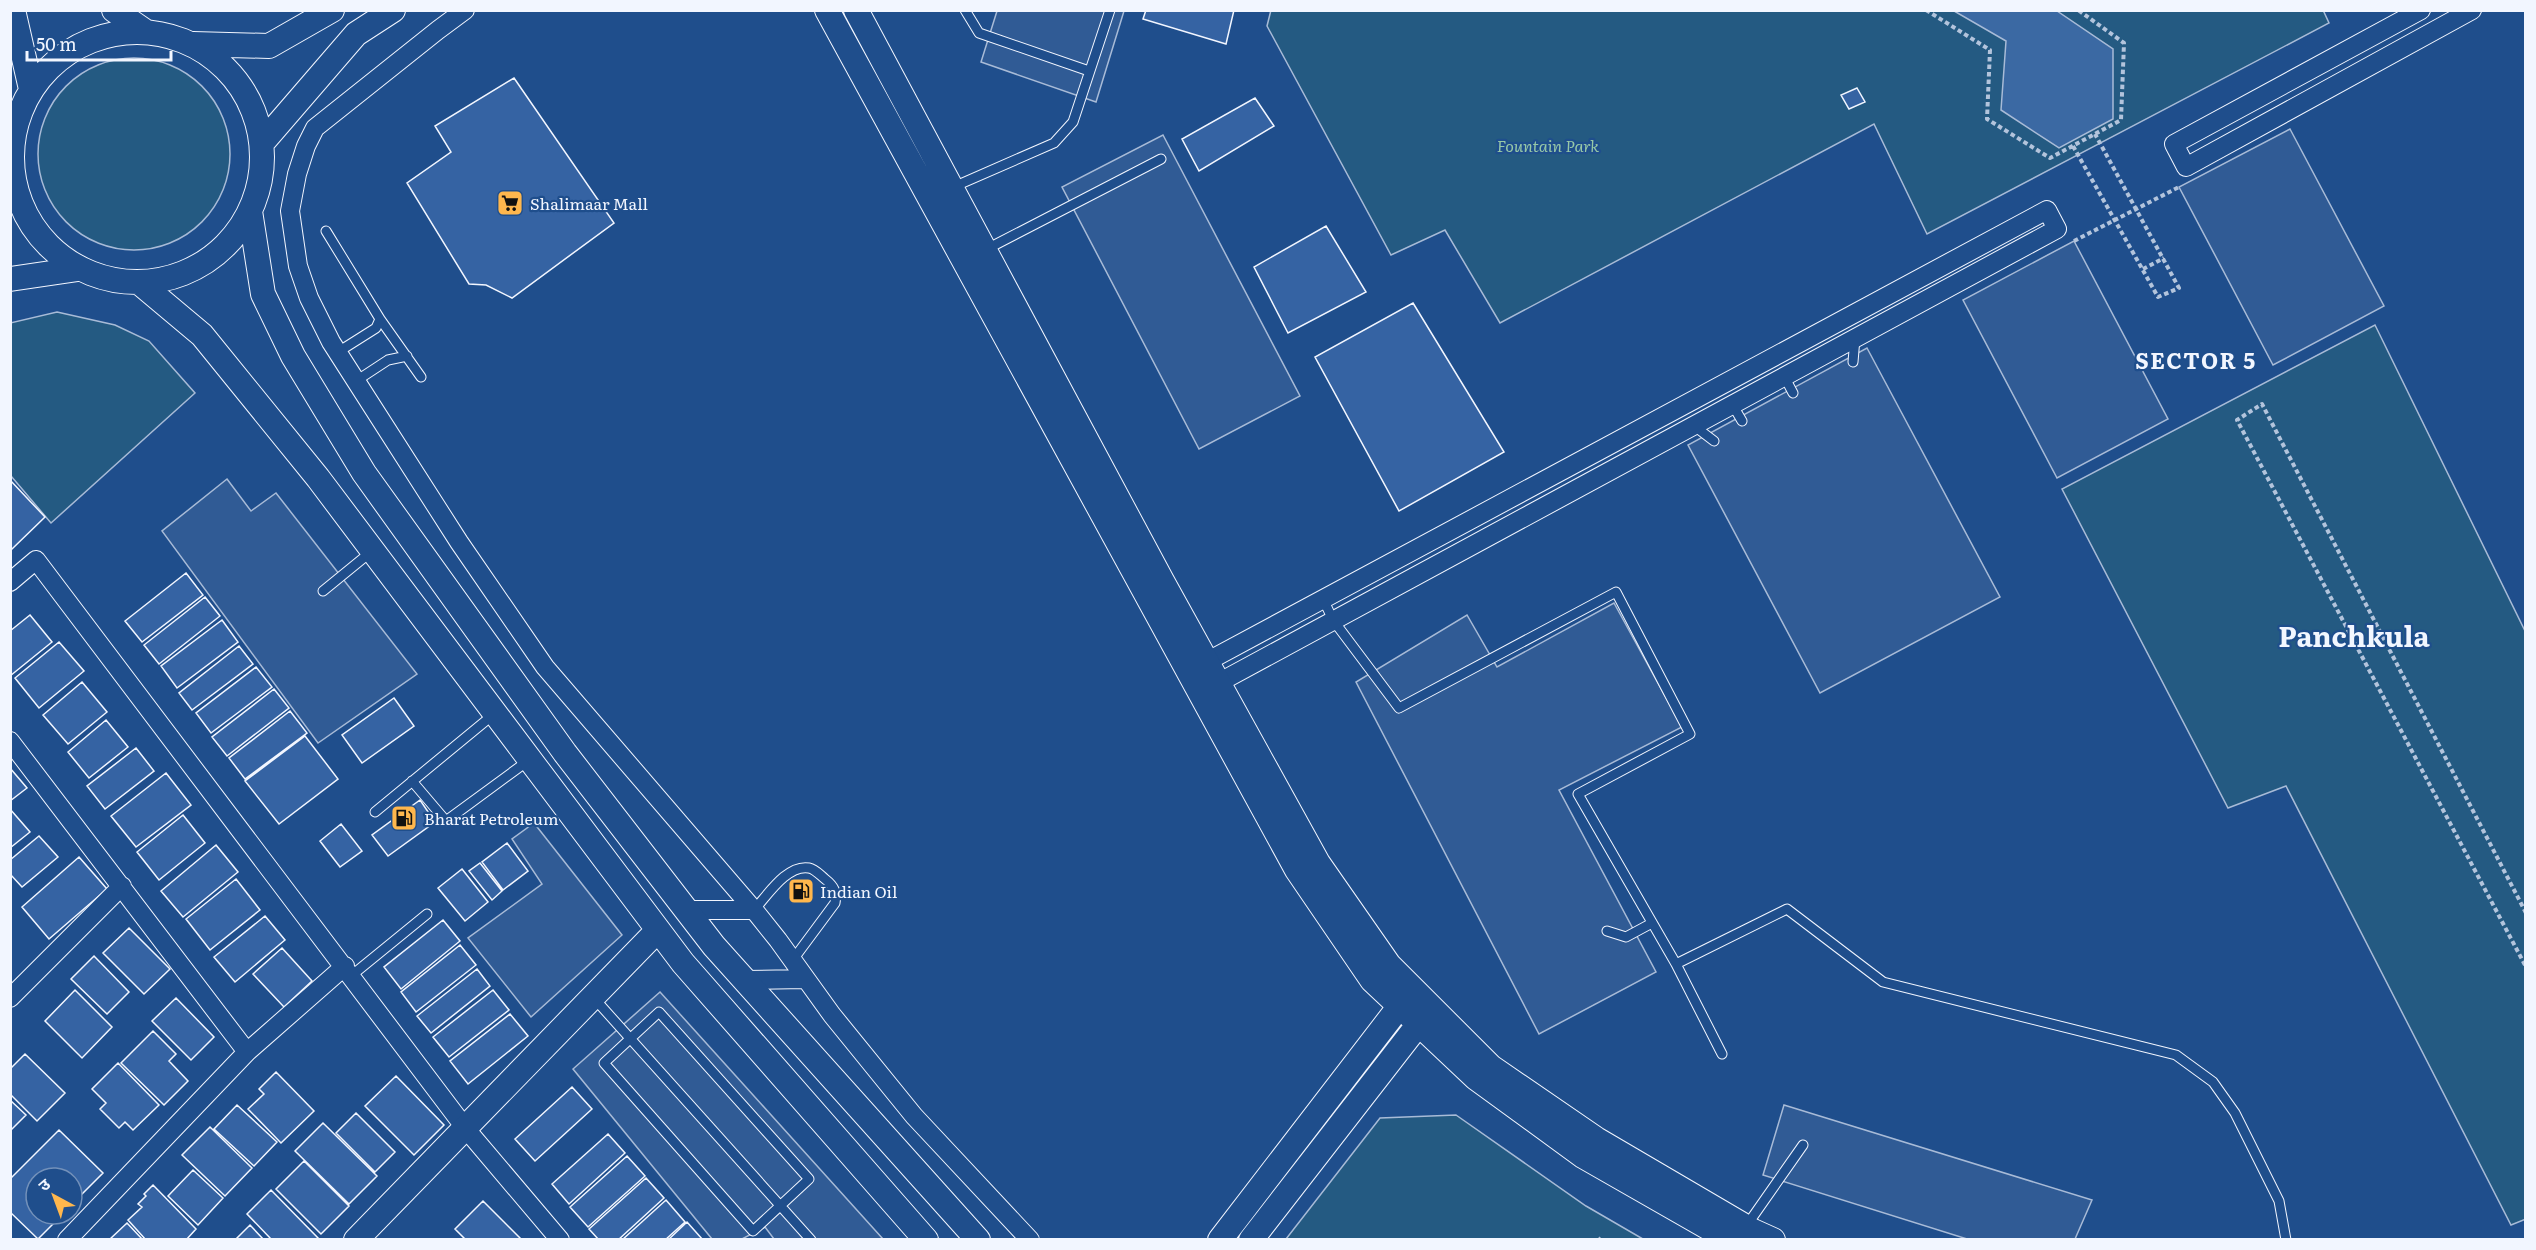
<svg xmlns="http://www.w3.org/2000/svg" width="2536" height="1250" font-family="Literata,'Noto Sans Devanagari',serif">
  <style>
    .green { fill: #245a82; stroke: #a8bbd7; stroke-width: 1.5 }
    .parking { fill: #305b95; stroke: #a8bbd7; stroke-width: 1.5 }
    .water { fill: #3b69a3; stroke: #a8bbd7; stroke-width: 1.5 }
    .building { fill: #3563a3; stroke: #f2f6ff; stroke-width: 1.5 }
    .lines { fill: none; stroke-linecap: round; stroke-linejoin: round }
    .lane-casing { stroke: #f2f6ff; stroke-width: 11 }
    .street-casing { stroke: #f2f6ff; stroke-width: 20 }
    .secondary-casing { stroke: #f2f6ff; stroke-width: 26 }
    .path { stroke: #b3c4dc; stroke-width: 4; stroke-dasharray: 4.5 3; stroke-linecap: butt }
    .lane { stroke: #1f4e8c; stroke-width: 9 }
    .street { stroke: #1f4e8c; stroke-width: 18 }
    .secondary { stroke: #1f4e8c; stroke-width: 24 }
    .labels { text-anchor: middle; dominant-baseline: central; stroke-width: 4.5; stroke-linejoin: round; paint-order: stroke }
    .park-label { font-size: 16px; font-style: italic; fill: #97c8a6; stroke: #1f4e8c }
    .poi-label { font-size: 16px; fill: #f2f6ff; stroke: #1f4e8c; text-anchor: start }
    .district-label { font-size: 22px; font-weight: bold; letter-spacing: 1.5px; fill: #f2f6ff; stroke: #1f4e8c }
    .town-label { font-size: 28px; font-weight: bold; fill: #f2f6ff; stroke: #1f4e8c }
  </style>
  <rect width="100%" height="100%" fill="#1f4e8c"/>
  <path class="green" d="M1271 10H2323L2329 23 1927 234 1874 124 1500 323 1445 230 1391 255 1267 26Z
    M38 154a96 96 0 1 1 192 0a96 96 0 1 1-192 0Z
    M57 312 115 325 149 341 195 393 51 523 11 476 10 323Z
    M2375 325 2525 631 2526 1219 2511 1225 2286 786 2228 808 2062 489Z
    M1456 1115 1586 1206 1643 1239H1286L1380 1118Z"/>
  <path class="parking" d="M997 11H1124L1096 102 981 62Z
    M2290 129 2384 306 2273 365 2179 187Z
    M1163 135 1300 396 1199 449 1062 187Z
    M2074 241 2168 419 2057 478 1963 300Z
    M1867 348 2000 597 1820 693 1688 445Z
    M227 479 251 511 276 493 417 674 318 743 162 531Z
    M1614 603 1682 727 1559 790 1656 972 1539 1034 1356 682 1467 615 1497 667Z
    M534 823 622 935 531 1017 468 938 542 884 512 839Z
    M660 992 883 1239H774L765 1227 742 1239H712L573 1069Z
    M1784 1105 2092 1200 2075 1239H1967L1763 1175Z"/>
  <path class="water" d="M1954 11H2057L2113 49V119L2059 148 2001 110 2006 41Z"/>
  <path class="building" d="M1146 10H1234L1226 44 1143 19Z
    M514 78 614 223 512 298 486 285 469 284 407 183 451 152 435 126Z
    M1857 88 1865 102 1849 109 1841 95Z
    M1255 98 1274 126 1199 171 1182 139Z
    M1326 226 1366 292 1288 333 1254 267Z
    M1413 303 1504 452 1399 511 1315 357Z
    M10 480 45 517 12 549 10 547Z
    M186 573 203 595 142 642 125 621Z
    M205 597 220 616 159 664 144 645Z
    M30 615 52 642 10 676V631Z
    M222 620 238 642 177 688 161 666Z
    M59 642 84 671 39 708 15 678Z
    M239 646 253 664 192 710 179 693Z
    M256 667 272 687 211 733 196 713Z
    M82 682 107 712 68 744 43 715Z
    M274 689 289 708 227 756 212 737Z
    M394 698 414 726 362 763 342 735Z
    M290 711 307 733 245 779 229 758Z
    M106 720 128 747 89 778 68 752Z
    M305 736 338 779 279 824 245 781Z
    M136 748 154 771 105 809 87 786Z
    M10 768 27 788 10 801Z
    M166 773 191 805 136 847 111 816Z
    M420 800 435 822 388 856 372 835Z
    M10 809 30 832 10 848Z
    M183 815 205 843 159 880 137 852Z
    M341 824 362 851 340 867 320 841Z
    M39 836 58 857 22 887 10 874V860Z
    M507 843 528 871 503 890 482 862Z
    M216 845 238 872 183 917 161 891Z
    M79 857 107 889 49 939 22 907Z
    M480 863 502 891 492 900 469 871Z
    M462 869 488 902 465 921 438 888Z
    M236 879 260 910 210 950 186 919Z
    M265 916 285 940 235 982 214 957Z
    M443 920 460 941 401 989 384 967Z
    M129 928 170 969 144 994 103 953Z
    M460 945 476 965 416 1012 401 992Z
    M282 948 312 981 284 1007 253 974Z
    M94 956 129 992 107 1014 71 979Z
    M477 969 490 986 431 1033 417 1016Z
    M75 990 112 1027 82 1058 45 1021Z
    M493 990 509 1010 449 1057 433 1037Z
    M176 998 214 1037 191 1060 152 1021Z
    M510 1014 528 1036 468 1084 450 1061Z
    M153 1031 176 1054 169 1061 188 1081 164 1105 121 1063Z
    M25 1054 65 1093 37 1121 10 1094V1069Z
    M118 1063 159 1105 133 1130 125 1122 119 1128 100 1109 106 1103 92 1089Z
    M276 1072 314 1111 281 1143 248 1109 264 1094 259 1089Z
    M396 1076 444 1125 414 1155 365 1106Z
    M572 1087 592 1109 535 1161 515 1139Z
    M10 1100 26 1115 10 1131Z
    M237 1105 277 1142 254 1166 214 1129Z
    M356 1113 395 1152 375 1172 336 1133Z
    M323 1123 377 1176 349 1204 295 1151Z
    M210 1127 252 1168 225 1196 182 1155Z
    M59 1130 103 1173 77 1199 72 1195V1178H36V1214H63L38 1239 10 1212V1179Z
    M608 1134 625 1153 569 1204 552 1184Z
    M627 1156 645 1176 588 1227 570 1207Z
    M304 1161 349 1206 321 1234 276 1189Z
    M193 1170 223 1198 198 1225 168 1196Z
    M646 1178 664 1198 618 1240H599L589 1229Z
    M153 1185 196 1229 186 1240H146L128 1220 142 1207 138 1204 146 1196 144 1194Z
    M271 1190 319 1239 318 1240H272L247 1214Z
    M666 1200 685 1222 665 1240H622Z
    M483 1201 522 1240H466L455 1229Z
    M687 1222 703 1240H668Z
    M127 1223 143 1240H109Z
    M250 1225 264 1240H235Z"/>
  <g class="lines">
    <defs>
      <path id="lane" d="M965 10 979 33 1089 71
        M951 188 1054 143 1073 122 1110 10
        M326 231 380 319 376 328 338 352
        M985 250 1161 159
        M380 319 421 377
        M1853 362 1855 338
        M1784 376 1793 393
        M356 381 388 360 407 356
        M1732 404 1742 421
        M1693 425 1714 441
        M323 591 372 551
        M1323 599 1333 620 1399 708 1616 592 1690 734 1578 794 1676 964 1787 909 1883 982 2176 1055 2213 1082 2235 1113 2279 1201 2286 1240
        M412 781 446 821 529 760
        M375 812 494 714
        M754 910C767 896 787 864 809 868 815 869 820 875 825 879 834 886 837 892 835 903L792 961
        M1607 931 1626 937 1652 923
        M1676 964 1722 1054
        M351 976 427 914
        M593 997 811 1240
        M659 1012 809 1179 753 1231 604 1063Z
        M1747 1225 1803 1145"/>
      <path id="street" d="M465 10 438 30 315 128 306 146 297 174 290 211 298 266 309 298 331 342 459 542 545 667 754 910 778 940 832 1015 914 1116 1030 1240
        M2421 10 2174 144 2186 167 2472 10
        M10 582 36 560 466 1129 560 1240
        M1195 668 2047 210 2057 229 1207 689
        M10 741 247 1052
        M686 910H754
        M744 980 805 979
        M10 998 122 886
        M67 1240 247 1052 345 966"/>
      <path id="secondary" d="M13 10 31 89
        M114 10 146 32
        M827 10 1297 870 1372 980 1476 1078 1583 1156 1730 1240
        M856 10 1162 581 1318 863 1389 965 1491 1067 1596 1139 1753 1231 1773 1240
        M12 157a125 125 0 1 1 250 0a125 125 0 1 1-250 0Z
        M193 44 269 46 332 10
        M262 143 356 34 393 10
        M250 211 263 294 293 356 364 473 565 753 714 946 978 1240
        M10 279 78 269
        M140 283 202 335 318 478 683 963 926 1240
        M356 1240 658 930
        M1220 1240 1409 994
        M1251 1240 1428 1012"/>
    </defs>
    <use href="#lane" class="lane-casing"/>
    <use href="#street" class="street-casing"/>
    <use href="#secondary" class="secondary-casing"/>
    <path class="path" d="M1926 10 1990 50 1987 119 2050 158 2121 120 2124 43 2078 10
      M2073 146 2158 297 2179 288 2095 134
      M2074 241 2179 187
      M2143 269 2164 258
      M2526 913 2262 404 2237 420 2526 967
      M1599 1240 1601 1238"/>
    <use href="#lane" class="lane"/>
    <use href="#street" class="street"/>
    <use href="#secondary" class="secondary"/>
  </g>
  <defs>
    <symbol id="supermarket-square" viewBox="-11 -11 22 22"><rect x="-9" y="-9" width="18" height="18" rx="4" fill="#ffb74d" stroke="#1f4e8c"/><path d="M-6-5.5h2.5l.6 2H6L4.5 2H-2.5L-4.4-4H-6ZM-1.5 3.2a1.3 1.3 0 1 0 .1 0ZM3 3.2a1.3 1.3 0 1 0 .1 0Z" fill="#111"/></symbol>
    <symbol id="fuel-square" viewBox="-11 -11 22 22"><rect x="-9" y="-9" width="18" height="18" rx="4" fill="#ffb74d" stroke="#1f4e8c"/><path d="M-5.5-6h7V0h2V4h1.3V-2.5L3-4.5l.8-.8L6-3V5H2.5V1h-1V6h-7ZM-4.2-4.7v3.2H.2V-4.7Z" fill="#111"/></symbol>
  </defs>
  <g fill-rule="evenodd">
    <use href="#supermarket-square" x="495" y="188" width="30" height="30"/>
    <use href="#fuel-square" x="389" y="803" width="30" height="30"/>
    <use href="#fuel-square" x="786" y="876" width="30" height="30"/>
  </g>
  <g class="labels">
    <g class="park-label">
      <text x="1548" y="145">Fountain Park</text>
    </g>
    <g class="poi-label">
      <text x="530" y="203">Shalimaar Mall</text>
      <text x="424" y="818">Bharat Petroleum</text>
      <text x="820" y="891">Indian Oil</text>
    </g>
    <g class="district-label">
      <text x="2196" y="359">SECTOR 5</text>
    </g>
    <g class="town-label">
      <text x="2354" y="635">Panchkula</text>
    </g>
  </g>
  <rect width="2536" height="1250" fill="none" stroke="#f2f6ff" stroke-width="24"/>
  <g transform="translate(54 1196) rotate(319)"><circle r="28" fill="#1f4e8c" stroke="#7391ba" stroke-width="1.5"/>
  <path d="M0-4.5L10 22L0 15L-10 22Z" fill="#ffb74d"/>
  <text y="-9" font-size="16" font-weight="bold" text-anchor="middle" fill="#f2f6ff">उ</text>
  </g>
  <path d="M27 51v9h144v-9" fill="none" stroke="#f2f6ff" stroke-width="3"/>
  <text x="36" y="51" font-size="18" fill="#f2f6ff" stroke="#1f4e8c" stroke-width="4.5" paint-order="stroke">50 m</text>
</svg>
